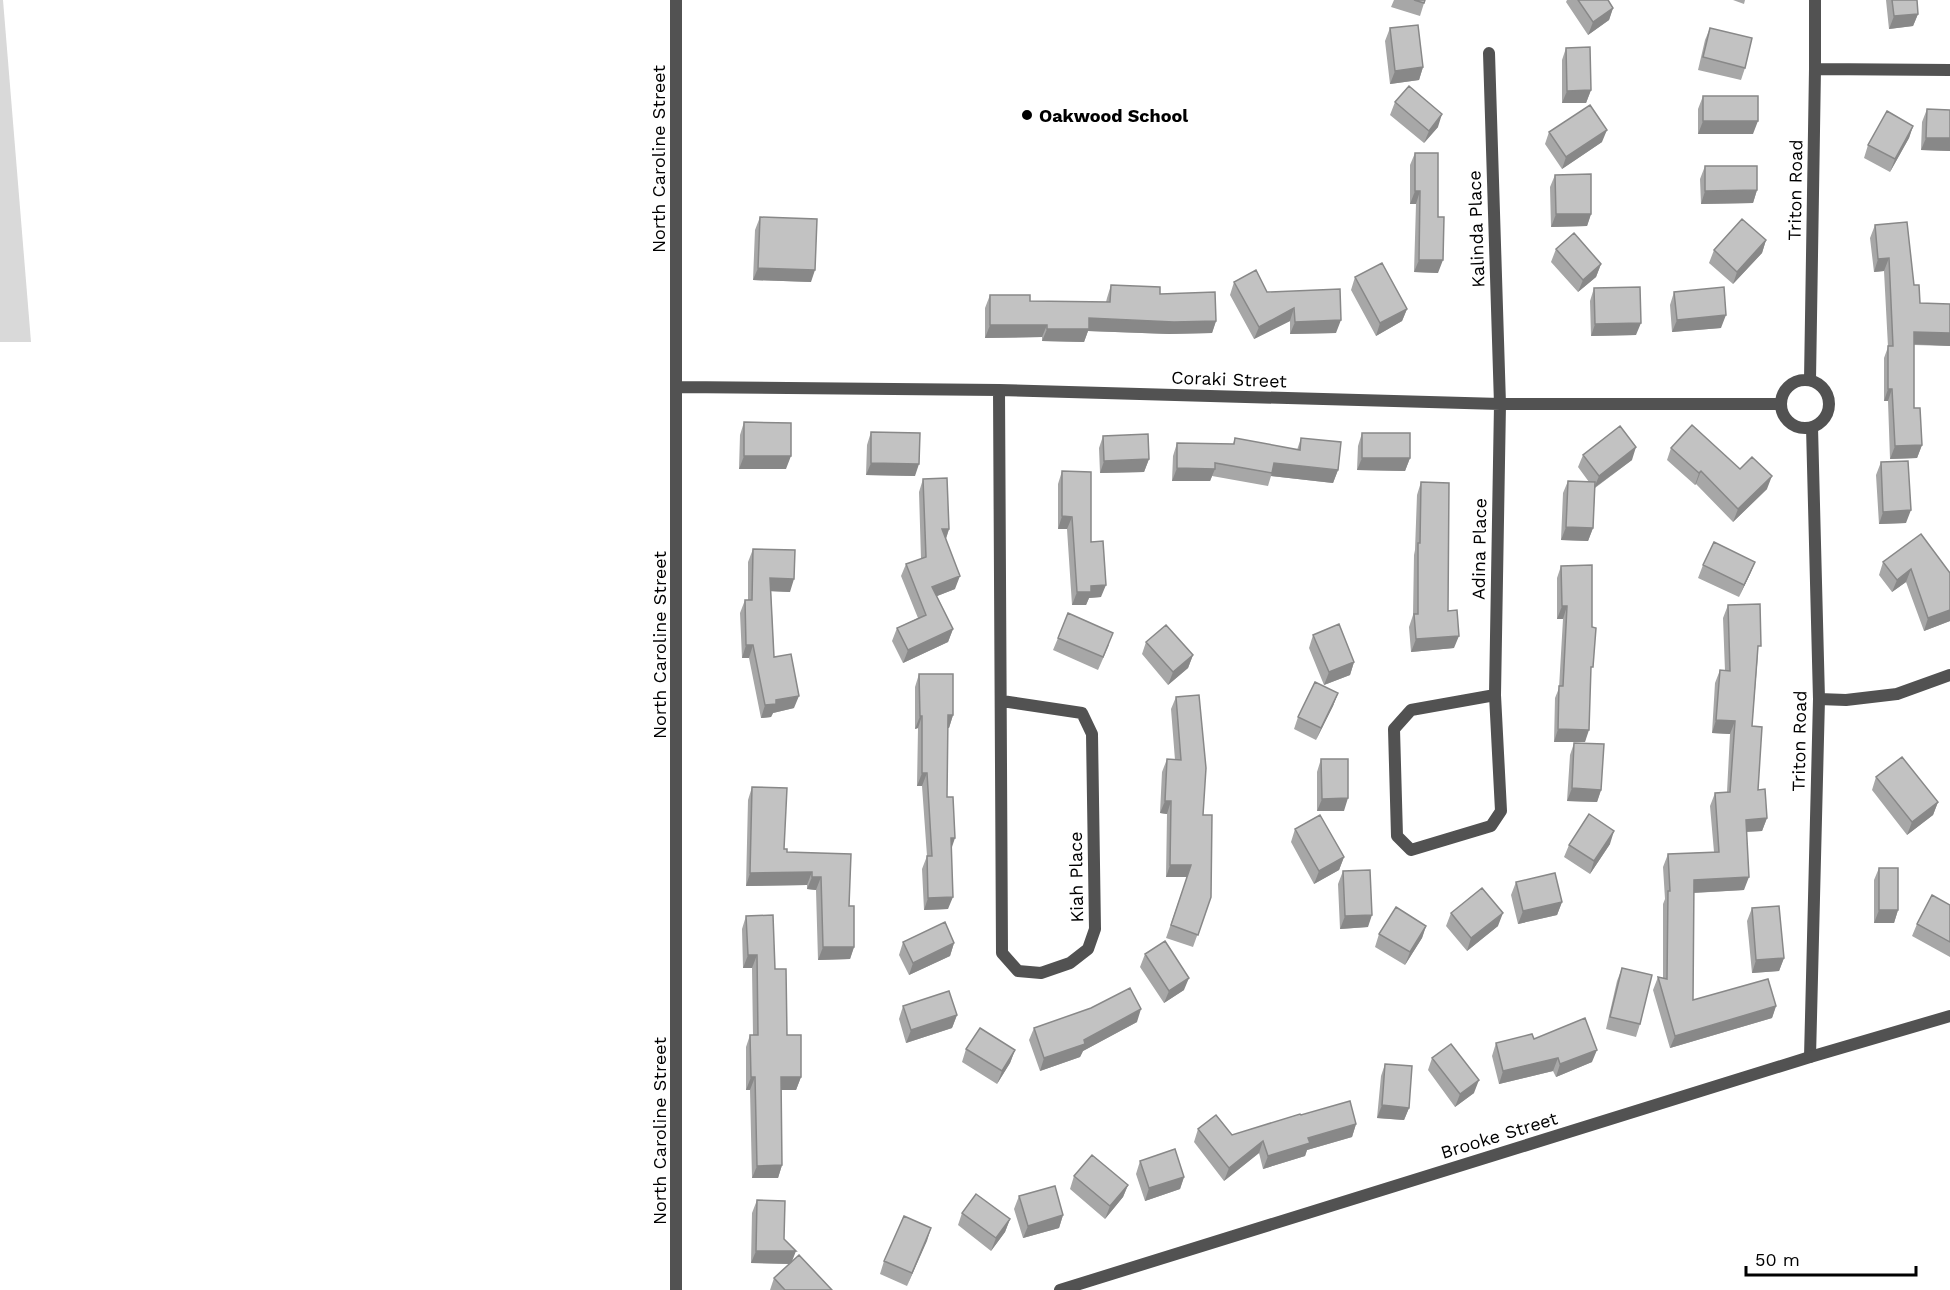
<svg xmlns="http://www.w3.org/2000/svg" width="1950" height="1290" font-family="'Work Sans',sans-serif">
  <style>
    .green { fill: #d9d9d9 }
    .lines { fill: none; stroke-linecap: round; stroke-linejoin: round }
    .minor { stroke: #525252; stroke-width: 12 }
    .tertiary { stroke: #525252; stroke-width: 12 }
    .wall { fill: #a7a7a7 }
    .shaded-wall { fill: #888 }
    .building { fill: #c2c2c2; stroke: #888; stroke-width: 1.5 }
    .poi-dot { fill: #000; stroke: #fff; stroke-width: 2 }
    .labels { text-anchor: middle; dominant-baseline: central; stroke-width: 5; stroke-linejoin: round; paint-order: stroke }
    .poi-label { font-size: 18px; font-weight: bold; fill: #000; stroke: #fff; text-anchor: start }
    .street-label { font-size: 18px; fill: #000; stroke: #fff }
  </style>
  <rect width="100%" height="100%" fill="#fff"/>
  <path class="green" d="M0 0H3L31 342H0Z"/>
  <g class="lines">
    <path class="minor" d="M676 0V1290
      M1489 53 1500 404 1495 695 1501 811 1491 826 1411 850 1397 836 1394 729 1411 710 1495 695
      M1815 69 1950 70
      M1810 380 1815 69V0
      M1781 404a24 24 0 1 1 48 0a24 24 0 1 1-48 0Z
      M677 387 999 390 1500 404H1781
      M999 390 1002 953 1018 971 1041 973 1070 963 1088 949 1095 929 1092 734 1082 713 1002 701
      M1819 699 1846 700 1897 694 1950 675
      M1810 1057 1819 699 1812 427"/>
    <path class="tertiary" d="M1060 1290 1810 1057 1950 1016"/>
  </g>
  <path class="wall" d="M1394 0H1425L1420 16 1391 7Z
    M1567 0H1608L1613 8 1609 20 1588 35 1566 2Z
    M1733 0H1745L1744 4Z
    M1886 0H1917L1918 14 1913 26 1889 29Z
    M1390 28 1423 67 1419 80 1390 84 1385 41Z
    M1710 28 1745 68 1741 80 1698 70 1705 40Z
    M1566 48 1591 90 1586 103H1562V60Z
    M1703 96 1753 134H1698V109Z
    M1395 102 1438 127 1424 143 1390 115Z
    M1927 109 1950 110V151L1921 150 1922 122Z
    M1913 126 1909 138 1890 172 1864 158 1868 145Z
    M1549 132 1602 142 1562 169 1545 144Z
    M1415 153 1438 273 1414 272 1416 204H1410V165Z
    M1705 166 1757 190 1753 203 1701 204 1700 179Z
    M1555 175 1591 214 1587 226 1551 227 1550 187Z
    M760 217 811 282 753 280 755 230Z
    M1875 225 1914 285 1920 303 1950 346 1914 345V408L1922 445 1917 458 1890 459 1888 401H1884V358L1888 347 1884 271 1874 272 1870 238Z
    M1766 240 1762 253 1733 284 1709 263 1714 250Z
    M1556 249 1601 264 1596 277 1578 292 1551 262Z
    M1355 277 1407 309 1402 321 1376 336 1351 290Z
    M1234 282 1267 292 1336 333 1290 334V321L1254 339 1230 295Z
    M1111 285 1160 294 1216 321 1212 333 1169 334 1088 331 1084 342 1042 341V337L985 338V308L990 295 1030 301 1106 302 1107 298Z
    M1594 288 1636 335 1591 336 1590 301Z
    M1674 292 1721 328 1672 332 1670 305Z
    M744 422 786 469H739L740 435Z
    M871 432 915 476 866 475 867 445Z
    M1362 433 1410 458 1405 471 1357 470 1358 446Z
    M1103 436 1149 459 1144 472 1100 473 1099 448Z
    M1235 438 1297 450 1301 438 1338 470 1333 483 1271 476 1268 486 1212 476 1210 481H1172L1173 456 1177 443 1233 444Z
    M1671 448 1740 469 1767 489 1733 522 1696 484 1695 485 1667 460Z
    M1583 455 1632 460 1595 488 1593 528 1588 541 1561 540 1563 493 1568 481 1589 482 1578 467Z
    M1881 462 1906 523 1879 524 1876 475Z
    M1062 471 1091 542 1101 597 1089 598 1086 605H1072L1067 529H1058V484Z
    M923 479 949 529 946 539 955 589 937 596 953 629 948 642 903 663 892 641 897 628 918 618 901 576 906 564 921 559 919 492Z
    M1421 482 1448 611 1454 648 1411 652 1409 627 1413 615 1414 555 1415 550 1417 495Z
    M753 549 790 592 771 591 774 657 794 708 773 713 771 717 761 718 749 658H742L740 613 745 600H748V562Z
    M1755 562 1750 574 1739 597 1698 578 1703 565Z
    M1883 562 1950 573V621L1924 631 1906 582 1892 592 1879 575Z
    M1561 566 1591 675 1585 742H1554L1555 698 1559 688 1563 619H1557V578Z
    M1728 605 1758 655 1752 726 1758 790 1767 818 1762 831 1746 832 1744 890 1694 893 1693 1000 1776 1006 1772 1018 1670 1048 1653 990 1658 977 1663 978V904L1665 899 1663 867 1668 854 1714 852 1710 806 1715 793 1727 792 1730 734 1712 733 1715 683 1720 670 1725 671 1723 618Z
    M1313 635 1354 662 1350 675 1324 685 1309 648Z
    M1058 638 1109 645 1098 670 1053 650Z
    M1146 642 1193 655 1188 668 1168 685 1142 654Z
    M919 674 953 715 949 728H947V797L951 850 948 909 924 910 922 869 927 856 922 786H917L918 728 915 729V687Z
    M1338 693 1333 706 1316 740 1294 729 1298 717Z
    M1176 697 1203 815 1211 897 1193 947 1166 938 1187 877H1166L1167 814 1160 813 1162 772 1167 759 1175 760 1171 709Z
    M1574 743 1601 790 1597 802 1567 801 1570 755Z
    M1321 759 1344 811H1317V772Z
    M1876 777 1938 802 1933 815 1907 835 1872 790Z
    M752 787 784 849 787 852 851 854 849 906 854 947 850 959 818 960 816 890 807 889V885L746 886 748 800Z
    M1295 829 1344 857 1339 870 1314 884 1291 842Z
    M1610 844 1590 874 1564 857 1569 845Z
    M1879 868 1898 910 1894 923H1874V880Z
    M1343 871 1368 927 1340 929 1338 884Z
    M1516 882 1562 902 1557 915 1518 924 1511 895Z
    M1950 905V957L1912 936 1917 924Z
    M1752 908 1784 958 1779 971 1752 973 1747 921Z
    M1451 913 1498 926 1467 951 1446 926Z
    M746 916 775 969 787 1035 801 1077 796 1090H781L782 1165 778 1178H752L750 1090H746V1047L750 1035H753L752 968H743L742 929Z
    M1426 926 1422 938 1405 965 1375 947 1379 934Z
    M903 942 954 943 950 956 909 975 899 955Z
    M1145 954 1184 990 1164 1003 1140 967Z
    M1622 968 1640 1024 1636 1037 1606 1029 1617 981Z
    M903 1006 957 1015 952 1028 906 1043 899 1019Z
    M1137 1022 1083 1051 1080 1057 1040 1071 1029 1040 1034 1028Z
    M1534 1039 1592 1062 1556 1077 1553 1071 1499 1084 1492 1056 1496 1043Z
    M966 1049 1015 1050 1010 1063 997 1084 962 1062Z
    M1432 1058 1474 1093 1455 1107 1428 1070Z
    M1385 1064 1409 1108 1404 1120 1377 1118 1381 1076Z
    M1301 1115 1356 1124 1352 1137 1307 1150 1305 1156 1263 1169 1259 1153 1224 1181 1194 1142 1198 1129 1232 1135Z
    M1140 1161 1184 1177 1180 1189 1145 1201 1136 1174Z
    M1074 1176 1128 1185 1123 1197 1105 1219 1070 1189Z
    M1019 1196 1063 1215 1059 1228 1023 1238 1014 1209Z
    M757 1200 784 1239 792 1261 832 1290H770L774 1278 789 1264 751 1263 752 1213Z
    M962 1213 1010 1219 1005 1232 991 1251 958 1225Z
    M931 1228 907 1286 880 1274 884 1261Z"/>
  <path class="shaded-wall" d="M1613 8 1609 20 1588 35 1593 22Z
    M1918 14 1913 26 1889 29 1894 16Z
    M1423 67 1419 80 1390 84 1395 71Z
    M1591 90 1586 103H1562L1567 91Z
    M1442 114 1438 127 1424 143 1429 131Z
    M1703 121H1758L1753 134H1698Z
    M1913 126 1909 138 1890 172 1895 159Z
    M1607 130 1602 142 1562 169 1566 157Z
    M1926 138H1950V151L1921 150Z
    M1757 190 1753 203 1701 204 1705 191Z
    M1415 191H1420L1416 204H1410Z
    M1556 214H1591L1587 226 1551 227Z
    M1766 240 1762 253 1733 284 1737 272Z
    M1889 258 1884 271 1874 272 1878 259Z
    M1419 260H1443L1438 273 1414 272Z
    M1601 264 1596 277 1578 292 1583 280Z
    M758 268 815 270 811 282 753 280Z
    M1294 308 1290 321 1254 339 1259 327Z
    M1407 309 1402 321 1376 336 1380 323Z
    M1726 315 1721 328 1672 332 1677 320Z
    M1089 318 1216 321 1212 333 1169 334 1088 331 1084 342 1042 341 1047 329Z
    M1341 320 1336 333 1290 334 1295 322Z
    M1641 323 1636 335 1591 336 1595 324Z
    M990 325H1047L1042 337 985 338Z
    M1914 332 1950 333V346L1910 344Z
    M1888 389H1892L1888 401H1884Z
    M1922 445 1917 458 1890 459 1895 446Z
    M1636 447 1632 460 1594 488 1599 476Z
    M744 456H791L786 469H739Z
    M1362 458H1410L1405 471 1357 470Z
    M1149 459 1144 472 1100 473 1104 461Z
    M871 463 919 464 915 476 866 475Z
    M1274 463 1338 470 1333 483 1271 476Z
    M1177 468 1215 469 1210 481H1172Z
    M1701 471 1696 484 1695 485 1699 473Z
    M1772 476 1767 489 1733 522 1738 509Z
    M1911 510 1906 523 1879 524 1883 512Z
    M1062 516 1072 517 1067 529H1058Z
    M1566 527 1593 528 1588 541 1561 540Z
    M942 529H949L945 541Z
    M1755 562 1750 574 1739 597 1744 585Z
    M1911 569 1906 582 1892 592 1897 580Z
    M960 576 955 589 927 600 932 587Z
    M770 578 794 579 790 592 766 591Z
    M1106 585 1101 597 1089 598 1086 605H1072L1077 592 1091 586Z
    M1562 606H1567L1563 619H1557Z
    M1950 610V621L1924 631 1928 618Z
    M953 629 948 642 903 663 908 650Z
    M1459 636 1454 648 1411 652 1416 639Z
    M746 645H753L749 658H742Z
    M1193 655 1188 668 1168 685 1173 672Z
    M1354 662 1350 675 1324 685 1329 672Z
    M1338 693 1333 706 1316 740 1321 728Z
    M799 696 794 708 773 713 771 717 761 718 765 705 776 700Z
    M948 715H953L949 728H943Z
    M920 716H922L918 728 915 729Z
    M1716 720 1735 721 1730 734 1712 733Z
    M1558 729 1589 730 1585 742H1554Z
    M922 773H927L922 786H917Z
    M1572 788 1601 790 1597 802 1567 801Z
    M1348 798 1344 811H1317L1322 799Z
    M1165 801H1171L1167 814 1160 813Z
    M1938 802 1933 815 1907 835 1912 822Z
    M1767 818 1762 831 1741 832 1746 820Z
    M1614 831 1610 844 1590 874 1594 861Z
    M951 838H955L951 850Z
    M1344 857 1339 870 1314 884 1319 871Z
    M1170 865H1191L1187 877H1166Z
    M812 872 807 885 746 886 750 873Z
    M812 877H821L816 890 807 889Z
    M1749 877 1744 890 1689 893 1694 880Z
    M953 897 948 909 924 910 928 898Z
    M1562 902 1557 915 1518 924 1523 911Z
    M1879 910H1898L1894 923H1874Z
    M1503 913 1498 926 1467 951 1471 938Z
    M1372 915 1368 927 1340 929 1345 916Z
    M1426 926 1422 938 1405 965 1410 952Z
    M954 943 950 956 909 975 913 963Z
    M823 947H854L850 959 818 960Z
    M748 955H757L752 968H743Z
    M1784 958 1779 971 1752 973 1756 960Z
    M1189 978 1184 990 1164 1003 1169 991Z
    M1776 1006 1772 1018 1670 1048 1675 1036Z
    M1141 1009 1137 1022 1083 1051 1080 1057 1040 1071 1044 1058 1084 1040Z
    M957 1015 952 1028 906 1043 911 1030Z
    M1015 1050 1010 1063 997 1084 1002 1071Z
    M1597 1050 1592 1062 1556 1077 1560 1064Z
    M1558 1058 1553 1071 1499 1084 1503 1071Z
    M751 1077H755L750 1090H746Z
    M781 1077H801L796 1090H776Z
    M1479 1080 1474 1093 1455 1107 1460 1094Z
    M1382 1105 1409 1108 1404 1120 1377 1118Z
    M1356 1124 1352 1137 1307 1150 1305 1156 1263 1169 1268 1156 1308 1138Z
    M1263 1141 1259 1153 1224 1181 1229 1168Z
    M782 1165 778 1178H752L757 1166Z
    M1184 1177 1180 1189 1145 1201 1149 1188Z
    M1128 1185 1123 1197 1105 1219 1110 1206Z
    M1063 1215 1059 1228 1023 1238 1028 1226Z
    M1010 1219 1005 1232 991 1251 996 1238Z
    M931 1228 927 1241 907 1286 912 1273Z
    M756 1251H796L791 1264 751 1263Z"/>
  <path class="building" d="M1414 0H1425L1424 3Z
    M1578 0H1608L1613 8 1593 22Z
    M1892 0H1917L1918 14 1894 16Z
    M1418 25 1423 67 1395 71 1390 28Z
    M1710 28 1752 38 1745 68 1703 57Z
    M1590 47 1591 90 1567 91 1566 48Z
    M1409 86 1442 114 1429 131 1395 102Z
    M1703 96H1758V121H1703Z
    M1590 105 1607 130 1566 157 1549 132Z
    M1927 109 1950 110V138H1926Z
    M1887 111 1913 126 1895 159 1868 145Z
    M1415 153H1438V217H1444L1443 260H1419L1420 191H1415Z
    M1705 166H1757V190L1705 191Z
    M1591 174V214H1556L1555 175Z
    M760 217 817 219 815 270 758 268Z
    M1742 219 1766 240 1737 272 1714 250Z
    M1907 222 1914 285H1919L1920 303 1950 304V333L1914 332V408H1920L1922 445 1895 446 1892 389H1888V346H1893L1889 258 1878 259 1875 225Z
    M1574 233 1601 264 1583 280 1556 249Z
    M1382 263 1407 309 1380 323 1355 277Z
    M1256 270 1267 292 1340 289 1341 320 1295 322 1294 308 1259 327 1234 282Z
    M1111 285 1160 287V294L1215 292 1216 321 1174 322 1089 318V329H1047V325H990V295H1030V301L1110 302Z
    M1640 287 1641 323 1595 324 1594 288Z
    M1724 287 1726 315 1677 320 1674 292Z
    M744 422 791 423V456H744Z
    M1692 425 1740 469 1752 457 1772 476 1738 509 1701 471 1699 473 1671 448Z
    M1620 426 1636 447 1599 476 1583 455Z
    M871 432 920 433 919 464 871 463Z
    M1362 433H1410V458H1362Z
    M1148 434 1149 459 1104 461 1103 436Z
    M1235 438 1300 450 1301 438 1341 442 1338 470 1274 463 1272 473 1215 463V469L1177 468V443L1234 444Z
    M1908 461 1911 510 1883 512 1881 462Z
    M1062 471 1091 472V542L1103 541 1106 585 1091 586V592H1077L1072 517 1062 516Z
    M947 478 949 529H942L960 576 932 587 953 629 908 650 897 628 926 615 906 564 926 557 923 479Z
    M1568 481 1595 482 1593 528 1566 527Z
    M1421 482 1449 483 1448 611 1457 610 1459 636 1416 639 1414 614H1418V543H1420Z
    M1921 534 1950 573V610L1928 618 1911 569 1897 580 1883 562Z
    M1714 542 1755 562 1744 585 1703 565Z
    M753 549 795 550 794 579 770 578 774 657 791 654 799 696 776 700V704L765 705 753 645H746L745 600H752Z
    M1592 565V627L1596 628 1593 667H1591L1589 730 1558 729 1559 686H1563L1567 606H1562L1561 566Z
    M1760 604 1761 646H1758L1752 726 1762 727 1758 790 1765 789 1767 818 1746 820 1749 877 1694 880 1693 1000 1768 979 1776 1006 1675 1036 1658 977 1667 979 1668 891H1670L1668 854 1719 852 1715 793 1730 792 1735 721 1716 720 1720 670 1730 671 1728 605Z
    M1068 613 1113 633 1103 657 1058 638Z
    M1339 624 1354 662 1329 672 1313 635Z
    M1166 625 1193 655 1173 672 1146 642Z
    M919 674H953V715H948L947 797H953L955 838H951L953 897 928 898 927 856H932L927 773H922V716H920Z
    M1315 682 1338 693 1321 728 1298 717Z
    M1199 695 1206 768 1203 815H1212L1211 897 1198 935 1171 925 1191 865H1170L1171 801H1165L1167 759 1181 760 1176 697Z
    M1574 743 1604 744 1601 790 1572 788Z
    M1902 757 1938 802 1912 822 1876 777Z
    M1321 759H1348V798L1322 799Z
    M752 787 787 788 784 849H787V852L851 854 849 906H854V947H823L821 877H812V872L750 873Z
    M1589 814 1614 831 1594 861 1569 845Z
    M1320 815 1344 857 1319 871 1295 829Z
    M1879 868H1898V910H1879Z
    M1370 870 1372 915 1345 916 1343 871Z
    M1555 873 1562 902 1523 911 1516 882Z
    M1482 888 1503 913 1471 938 1451 913Z
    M1932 895 1950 905V942L1917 924Z
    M1779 906 1784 958 1756 960 1752 908Z
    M1396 907 1426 926 1410 952 1379 934Z
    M773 915 775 969H786L787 1035H801V1077H781L782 1165 757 1166 755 1077H751L750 1035H758L757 955H748L746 916Z
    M945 922 954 943 913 963 903 942Z
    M1165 941 1189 978 1169 991 1145 954Z
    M1622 968 1652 975 1640 1024 1610 1017Z
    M1130 988 1141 1009 1084 1040 1085 1044 1044 1058 1034 1028 1091 1008Z
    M949 991 957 1015 911 1030 903 1006Z
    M1585 1018 1597 1050 1560 1064 1558 1058 1503 1071 1496 1043 1532 1034 1534 1039Z
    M980 1028 1015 1050 1002 1071 966 1049Z
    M1451 1044 1479 1080 1460 1094 1432 1058Z
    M1385 1064 1412 1066 1409 1108 1382 1105Z
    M1350 1101 1356 1124 1308 1138 1310 1143 1268 1156 1263 1141 1229 1168 1198 1129 1216 1115 1232 1135 1300 1114 1301 1115Z
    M1175 1149 1184 1177 1149 1188 1140 1161Z
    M1092 1155 1128 1185 1110 1206 1074 1176Z
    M1055 1186 1063 1215 1028 1226 1019 1196Z
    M976 1194 1010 1219 996 1238 962 1213Z
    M757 1200 785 1201 784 1239 796 1251H756Z
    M904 1216 931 1228 912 1273 884 1261Z
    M799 1255 832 1290H785L774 1278Z"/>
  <circle class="poi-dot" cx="1027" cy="115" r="6"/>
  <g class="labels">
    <g class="poi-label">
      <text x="1039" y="115">Oakwood School</text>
    </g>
    <g class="street-label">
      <text transform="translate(658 159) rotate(-90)">North Caroline Street</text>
      <text transform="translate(1795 190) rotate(-89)">Triton Road</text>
      <text transform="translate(1476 229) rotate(-92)">Kalinda Place</text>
      <text transform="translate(1229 379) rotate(2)">Coraki Street</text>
      <text transform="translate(1479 549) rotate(-89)">Adina Place</text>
      <text transform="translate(659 645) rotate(-90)">North Caroline Street</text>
      <text transform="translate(1799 741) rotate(-89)">Triton Road</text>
      <text transform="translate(1076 877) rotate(-91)">Kiah Place</text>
      <text transform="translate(659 1131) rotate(-90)">North Caroline Street</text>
      <text transform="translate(1499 1135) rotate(-17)">Brooke Street</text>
    </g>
  </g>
  <path d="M1746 1266v9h170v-9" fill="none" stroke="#000000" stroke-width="3"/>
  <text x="1755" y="1266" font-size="18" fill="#000000" stroke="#ffffff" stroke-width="4.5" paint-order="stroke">50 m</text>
</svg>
